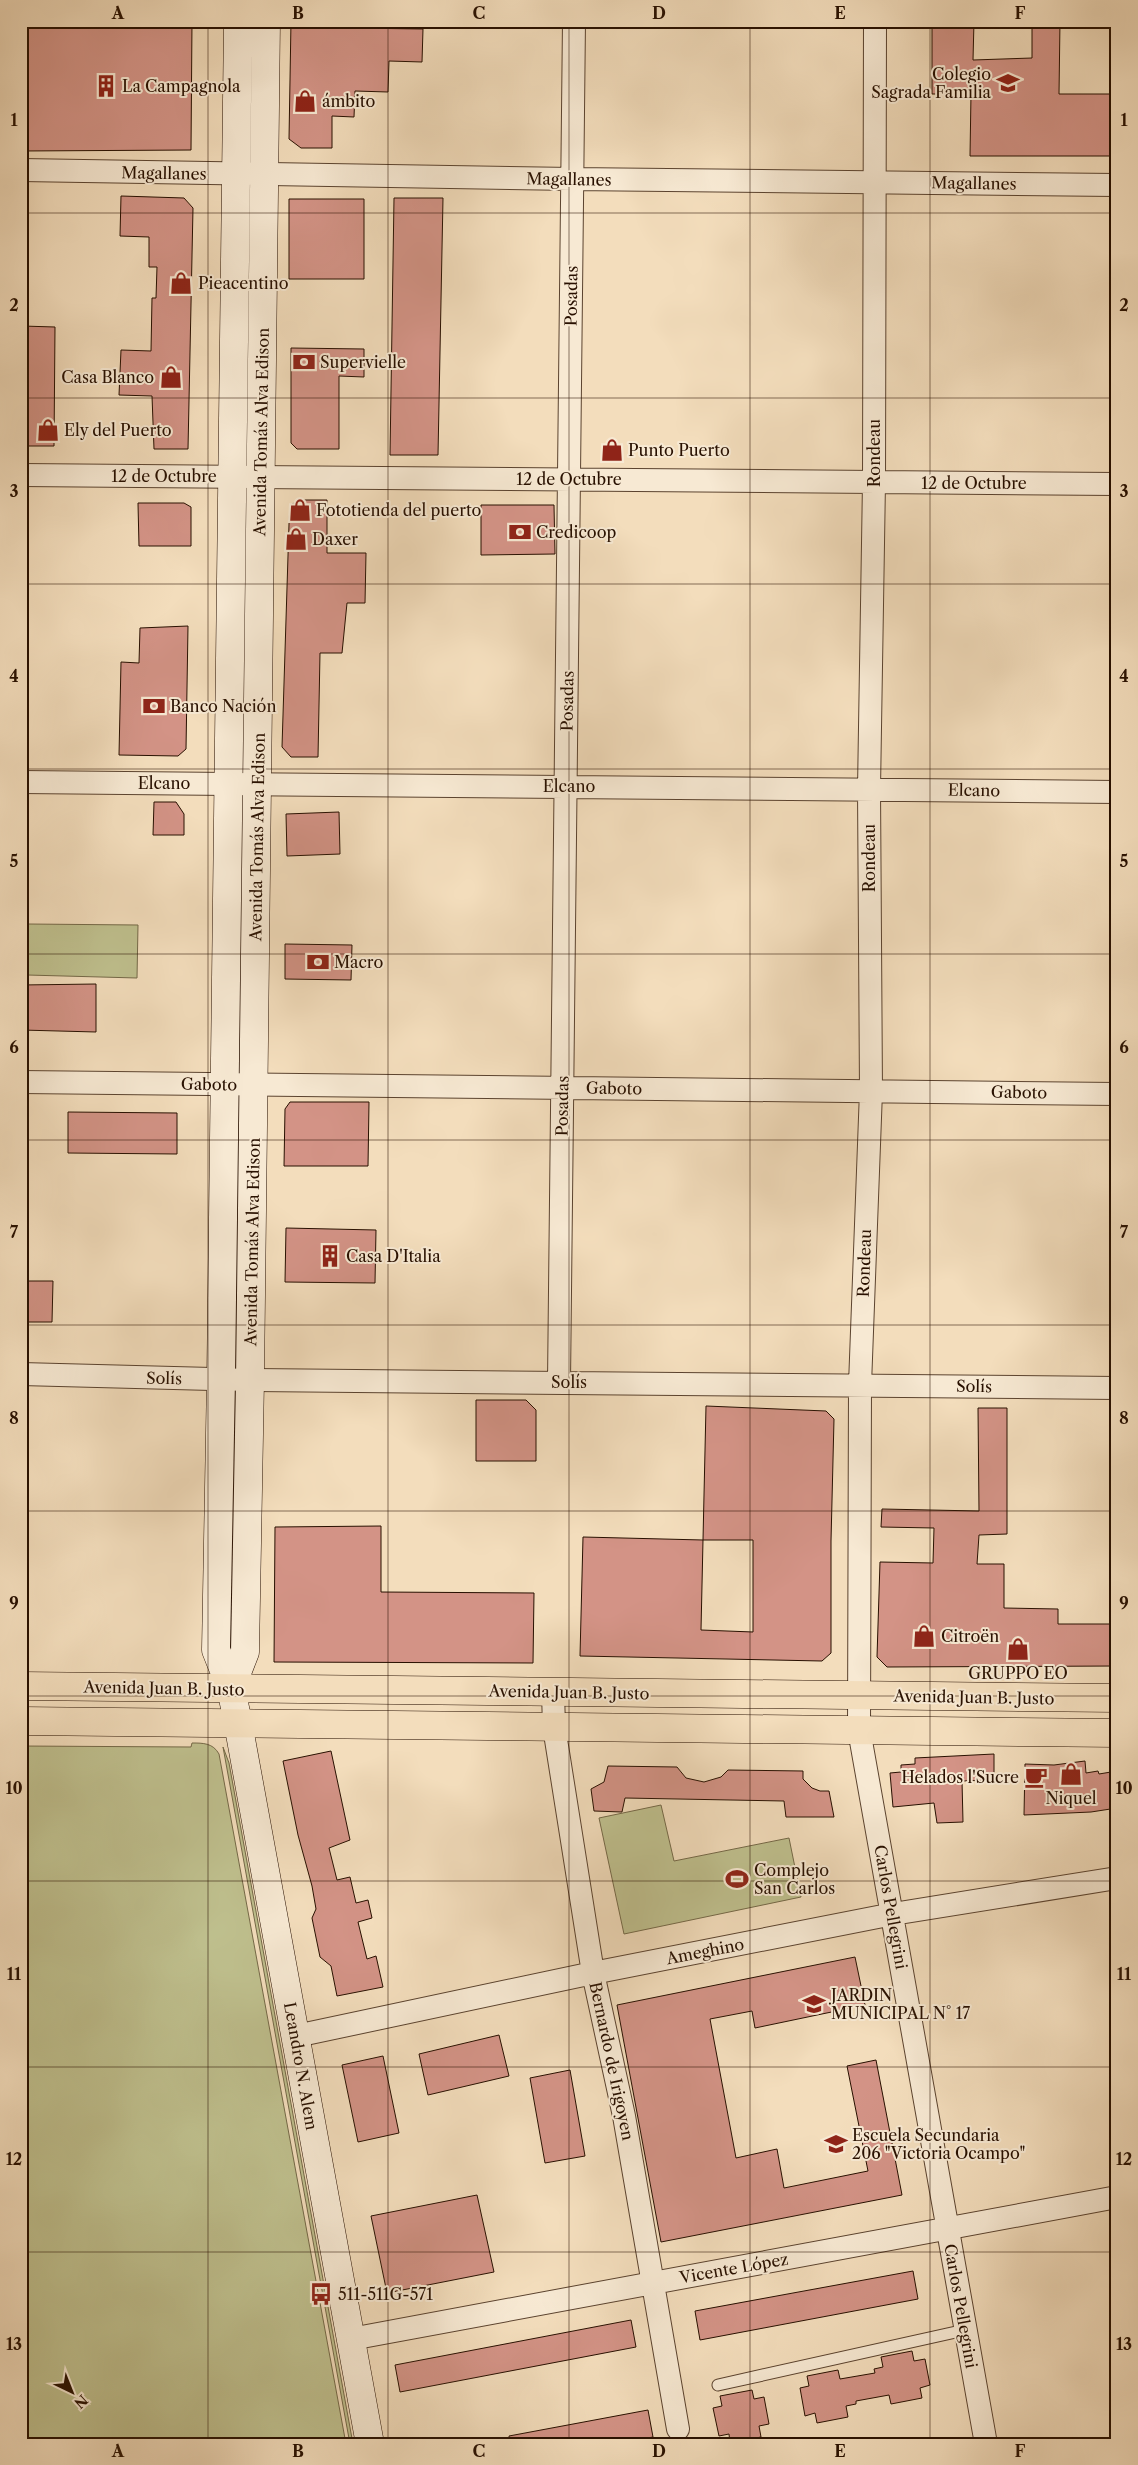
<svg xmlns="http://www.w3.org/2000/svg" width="1138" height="2465" font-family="'Libre Caslon Text',serif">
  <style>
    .green { fill: #bfc08e; stroke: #746847 }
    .building { fill: #d39386; stroke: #281000; fill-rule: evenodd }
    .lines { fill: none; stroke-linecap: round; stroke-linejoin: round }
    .lane-casing { stroke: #5b432f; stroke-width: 13 }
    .street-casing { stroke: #5b432f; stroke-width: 24 }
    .secondary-casing { stroke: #281000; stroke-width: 29 }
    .primary-casing { stroke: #281000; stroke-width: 29 }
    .lane { stroke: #f7e9d3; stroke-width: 11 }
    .street { stroke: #f7e9d3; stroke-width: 22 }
    .secondary { stroke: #f7e9d3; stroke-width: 28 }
    .primary { stroke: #f3ddbc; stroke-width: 28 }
    .grid { fill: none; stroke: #281000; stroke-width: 1; stroke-opacity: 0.55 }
    .labels { text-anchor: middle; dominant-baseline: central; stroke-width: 4; stroke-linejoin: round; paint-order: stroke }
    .poi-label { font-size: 16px; fill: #281000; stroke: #f7e9d3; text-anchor: start }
    .street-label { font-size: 16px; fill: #281000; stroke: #f7e9d3 }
    .neatline { fill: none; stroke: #281000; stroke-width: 2 }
    .grid-label { font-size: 16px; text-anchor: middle; font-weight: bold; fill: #281000 }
  </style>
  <rect width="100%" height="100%" fill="#f3ddbc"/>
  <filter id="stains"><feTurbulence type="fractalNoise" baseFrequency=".004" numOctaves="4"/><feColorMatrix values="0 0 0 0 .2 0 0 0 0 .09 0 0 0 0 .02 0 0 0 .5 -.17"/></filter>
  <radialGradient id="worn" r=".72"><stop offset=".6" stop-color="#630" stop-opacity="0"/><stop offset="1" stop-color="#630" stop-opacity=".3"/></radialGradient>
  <path class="green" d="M28 924 138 925 137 978 27 975Z
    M192 1743C203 1743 213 1743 219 1754L346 2444H21V1746L191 1747Z
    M223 1747 229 1763 353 2444H350Z
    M661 1805 674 1861 789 1838 801 1897 624 1934 599 1818Z"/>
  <path class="building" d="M21 21H192L191 150 21 151Z
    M291 21H351V28L423 29 422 62 389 61 388 92 355 91 354 117 332 116V148H301L289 139Z
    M932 21H974L973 60 1032 58V21H1060L1059 94H1117V156H970L971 94H932Z
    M121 196 184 198 193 208 188 449H154L152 396 119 395 121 350 151 351 152 298H156L157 267H149V237L120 236Z
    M394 198H443L438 455H390Z
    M289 199H364V279H289Z
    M22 326 55 327 54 446H21Z
    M291 348 364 349V377L339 376V449H297L291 443Z
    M298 500H327V553H366L365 603H347L342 653H320L318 757H291L282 747 289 524 290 506Z
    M138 503H184L191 507V546H139Z
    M481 505H554L555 554 481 555Z
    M188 626 186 749 178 756 119 755 121 662 139 663 140 628Z
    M154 802H176L184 814V835H153Z
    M339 812 340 854 287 856 286 814Z
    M285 944 352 945 351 980 285 979Z
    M96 984V1032L21 1030V985Z
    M290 1102H369L368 1166H284L285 1109Z
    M68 1112 177 1113V1154L68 1153Z
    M286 1228 376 1230 375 1283 285 1282Z
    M21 1281H53L52 1322H21Z
    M476 1400H526L536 1410V1461H476Z
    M706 1406 826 1411 834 1419 831 1541V1653L822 1661 580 1656 583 1537 703 1540ZM703 1540H753V1632L701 1630Z
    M978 1408H1007V1534L979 1535 977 1564H1004V1608L1058 1609V1624H1117V1666L887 1667 877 1657 880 1562 933 1563 934 1528 881 1527 882 1509 979 1511Z
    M381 1526V1592L534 1593 533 1663 274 1662 275 1527Z
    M331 1751 350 1840 329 1848 337 1880 350 1877 356 1903 368 1900 372 1918 358 1922 367 1959 376 1956 383 1987 337 1996 331 1966 320 1957 312 1918 316 1909 312 1886 298 1835 283 1761Z
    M994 1754V1780L962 1781 963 1822 937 1823 934 1803 893 1807 890 1773 901 1772V1765L915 1764V1758Z
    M1085 1761 1086 1773 1098 1771 1099 1774 1117 1771V1808L1091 1812 1024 1815 1025 1764 1054 1765Z
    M608 1766 677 1767 686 1778 704 1782 721 1777 728 1770 803 1771V1779L812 1788 820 1791H829L834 1817H786L784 1801 625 1798 622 1812 594 1811 591 1789 604 1782Z
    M855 1957 865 2005 755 2028 752 2011 710 2019 736 2158 777 2149 784 2188 868 2171 847 2066 876 2060 902 2195 661 2242 617 2005Z
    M499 2035 509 2076 428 2095 419 2054Z
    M383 2056 399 2133 358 2142 342 2065Z
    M570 2070 585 2156 545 2163 530 2078Z
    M477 2195 494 2272 387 2293 371 2216Z
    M913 2271 918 2299 700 2340 695 2311Z
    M631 2320 636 2347 400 2392 395 2365Z
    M912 2351 914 2361 925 2359 930 2385 920 2388 922 2398 891 2404 889 2395 856 2401V2404L846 2406 848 2417 817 2423 815 2413 805 2416 800 2388 809 2386 807 2376 838 2370 840 2379 875 2373 874 2369 883 2367 881 2357Z
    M752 2390 754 2399 764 2397 769 2424 759 2426 761 2437 730 2443 729 2434 719 2436 713 2408 722 2406 720 2396Z
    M648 2410 653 2437 616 2444H510L509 2436Z"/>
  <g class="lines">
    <defs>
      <path id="lane" d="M718 2385 965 2330"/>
      <path id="street" d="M875 21 874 482 869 789 871 1091 860 1385 859 1730 986 2444
        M21 170 572 179 1117 185
        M21 475 1117 484
        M21 782 1117 792
        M21 1082 1117 1094
        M21 1374 250 1380 1117 1388
        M559 1382 574 21
        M553 1692 554 1727 593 1973 624 2116 678 2429
        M296 2036 593 1973 893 1914 1117 1878
        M351 2339 1117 2197"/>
      <path id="secondary" d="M238 21 221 1379 216 1650 231 1688 238 1723 370 2444
        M231 1688 245 1652 250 1380 266 21"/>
      <path id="primary" d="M21 1686 1117 1698
        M21 1721 1117 1733"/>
    </defs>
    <use href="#lane" class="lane-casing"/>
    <use href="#street" class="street-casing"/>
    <use href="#secondary" class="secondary-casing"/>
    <use href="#primary" class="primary-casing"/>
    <use href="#lane" class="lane"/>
    <use href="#street" class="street"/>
    <use href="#secondary" class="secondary"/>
    <use href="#primary" class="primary"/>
  </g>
  <path class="grid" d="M208 21V2444M388 21V2444M569 21V2444M750 21V2444M930 21V2444M21 213H1117M21 398H1117M21 584H1117M21 769H1117M21 954H1117M21 1140H1117M21 1325H1117M21 1511H1117M21 1696H1117M21 1881H1117M21 2067H1117M21 2252H1117"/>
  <defs>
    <symbol id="school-bare" viewBox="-9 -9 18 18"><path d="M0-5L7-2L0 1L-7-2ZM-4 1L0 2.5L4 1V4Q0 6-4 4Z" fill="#8f2418" stroke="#f7e9d3" stroke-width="2.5" paint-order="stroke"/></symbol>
    <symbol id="building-bare" viewBox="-9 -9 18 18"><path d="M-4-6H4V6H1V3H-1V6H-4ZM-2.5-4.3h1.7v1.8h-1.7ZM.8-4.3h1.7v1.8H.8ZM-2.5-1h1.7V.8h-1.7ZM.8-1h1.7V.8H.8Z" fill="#8f2418" stroke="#f7e9d3" stroke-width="2.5" paint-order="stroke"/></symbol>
    <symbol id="shop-bare" viewBox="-9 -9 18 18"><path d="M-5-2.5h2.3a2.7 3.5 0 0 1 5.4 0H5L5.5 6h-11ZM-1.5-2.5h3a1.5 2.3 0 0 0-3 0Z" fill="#8f2418" stroke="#f7e9d3" stroke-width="2.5" paint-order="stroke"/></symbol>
    <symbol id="bank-bare" viewBox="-9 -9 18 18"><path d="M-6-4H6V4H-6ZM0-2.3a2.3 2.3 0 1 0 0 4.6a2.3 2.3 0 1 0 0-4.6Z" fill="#8f2418" stroke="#f7e9d3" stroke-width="2.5" paint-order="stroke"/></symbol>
    <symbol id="cafe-bare" viewBox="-9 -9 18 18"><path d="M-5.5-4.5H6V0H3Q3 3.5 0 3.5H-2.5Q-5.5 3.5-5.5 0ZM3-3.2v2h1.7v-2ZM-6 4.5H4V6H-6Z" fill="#8f2418" stroke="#f7e9d3" stroke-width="2.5" paint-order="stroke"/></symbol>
    <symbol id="stadium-bare" viewBox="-9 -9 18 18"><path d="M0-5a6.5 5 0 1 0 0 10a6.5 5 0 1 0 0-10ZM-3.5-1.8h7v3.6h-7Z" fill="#8f2418" stroke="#f7e9d3" stroke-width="2.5" paint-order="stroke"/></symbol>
    <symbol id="bus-bare" viewBox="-9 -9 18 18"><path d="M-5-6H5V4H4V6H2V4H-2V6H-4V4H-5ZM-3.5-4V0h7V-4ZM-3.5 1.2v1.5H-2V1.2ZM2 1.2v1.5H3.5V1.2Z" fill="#8f2418" stroke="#f7e9d3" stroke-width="2.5" paint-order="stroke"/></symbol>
  </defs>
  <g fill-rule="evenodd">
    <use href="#school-bare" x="992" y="67" width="32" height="32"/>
    <use href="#building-bare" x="90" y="70" width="32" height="32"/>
    <use href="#shop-bare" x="289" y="85" width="32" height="32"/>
    <use href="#shop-bare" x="165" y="267" width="32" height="32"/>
    <use href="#bank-bare" x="288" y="346" width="32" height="32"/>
    <use href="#shop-bare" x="155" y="361" width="32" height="32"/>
    <use href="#shop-bare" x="32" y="414" width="32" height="32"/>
    <use href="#shop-bare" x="596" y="434" width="32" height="32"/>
    <use href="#shop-bare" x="284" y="494" width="32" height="32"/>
    <use href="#bank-bare" x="504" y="516" width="32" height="32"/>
    <use href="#shop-bare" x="280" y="523" width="32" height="32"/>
    <use href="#bank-bare" x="138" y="690" width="32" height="32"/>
    <use href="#bank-bare" x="302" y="946" width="32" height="32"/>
    <use href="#building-bare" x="314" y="1240" width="32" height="32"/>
    <use href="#shop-bare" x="908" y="1620" width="32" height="32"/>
    <use href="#shop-bare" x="1002" y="1633" width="32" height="32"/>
    <use href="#shop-bare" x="1055" y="1758" width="32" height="32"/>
    <use href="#cafe-bare" x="1020" y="1761" width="32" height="32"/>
    <use href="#stadium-bare" x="721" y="1863" width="32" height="32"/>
    <use href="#school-bare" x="798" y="1988" width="32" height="32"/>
    <use href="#school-bare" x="820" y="2128" width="32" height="32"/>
    <use href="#bus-bare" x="305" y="2278" width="32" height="32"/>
  </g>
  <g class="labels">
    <g class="poi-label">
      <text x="991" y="74" text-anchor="end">Colegio<tspan x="991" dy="18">Sagrada Familia</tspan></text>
      <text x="122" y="86">La Campagnola</text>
      <text x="322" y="101">ámbito</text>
      <text x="198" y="283">Pieacentino</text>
      <text x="320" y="362">Supervielle</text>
      <text x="154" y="377" text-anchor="end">Casa Blanco</text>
      <text x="64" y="430">Ely del Puerto</text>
      <text x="628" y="450">Punto Puerto</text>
      <text x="316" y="510">Fototienda del puerto</text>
      <text x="536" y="532">Credicoop</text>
      <text x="312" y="539">Daxer</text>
      <text x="170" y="706">Banco Nación</text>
      <text x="334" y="962">Macro</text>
      <text x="346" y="1256">Casa D'Italia</text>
      <text x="941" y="1636">Citroën</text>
      <text x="1018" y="1673" text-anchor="middle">GRUPPO EO</text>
      <text x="1019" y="1777" text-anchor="end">Helados l'Sucre</text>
      <text x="1071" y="1798" text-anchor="middle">Niquel</text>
      <text x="754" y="1870">Complejo<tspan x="754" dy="18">San Carlos</tspan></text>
      <text x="831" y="1995">JARDIN<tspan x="831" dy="18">MUNICIPAL N° 17</tspan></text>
      <text x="852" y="2135">Escuela Secundaria<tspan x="852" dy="18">206 "Victoria Ocampo"</tspan></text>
      <text x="338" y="2294">511-511G-571</text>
    </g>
    <g class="street-label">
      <text transform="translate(164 173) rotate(1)">Magallanes</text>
      <text transform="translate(569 179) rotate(1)">Magallanes</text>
      <text transform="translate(974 183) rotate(1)">Magallanes</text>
      <text transform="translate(571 296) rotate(-89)">Posadas</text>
      <text transform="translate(261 432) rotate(-89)">Avenida Tomás Alva Edison</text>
      <text transform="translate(874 453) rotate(-90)">Rondeau</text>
      <text x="164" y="476">12 de Octubre</text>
      <text x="569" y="479">12 de Octubre</text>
      <text x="974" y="483">12 de Octubre</text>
      <text transform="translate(567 701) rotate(-89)">Posadas</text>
      <text x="164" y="783">Elcano</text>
      <text x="569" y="786">Elcano</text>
      <text transform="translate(974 790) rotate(1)">Elcano</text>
      <text transform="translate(257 837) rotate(-89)">Avenida Tomás Alva Edison</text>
      <text transform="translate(869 858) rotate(-90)">Rondeau</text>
      <text transform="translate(209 1084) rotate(1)">Gaboto</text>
      <text transform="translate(614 1088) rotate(1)">Gaboto</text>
      <text transform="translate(1019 1092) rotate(1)">Gaboto</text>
      <text transform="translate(562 1106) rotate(-89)">Posadas</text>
      <text transform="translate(252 1242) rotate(-89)">Avenida Tomás Alva Edison</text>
      <text transform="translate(864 1263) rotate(-88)">Rondeau</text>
      <text transform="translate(164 1378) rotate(1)">Solís</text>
      <text x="569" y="1382">Solís</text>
      <text transform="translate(974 1386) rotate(1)">Solís</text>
      <text transform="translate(164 1688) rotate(1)">Avenida Juan B. Justo</text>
      <text transform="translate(569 1692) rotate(1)">Avenida Juan B. Justo</text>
      <text transform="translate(974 1697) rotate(1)">Avenida Juan B. Justo</text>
      <text transform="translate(891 1907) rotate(80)">Carlos Pellegrini</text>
      <text transform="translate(705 1951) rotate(-11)">Ameghino</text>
      <text transform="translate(612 2061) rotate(78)">Bernardo de Irigoyen</text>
      <text transform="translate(301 2066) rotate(80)">Leandro N. Alem</text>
      <text transform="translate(734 2268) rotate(-10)">Vicente López</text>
      <text transform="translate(961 2306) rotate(80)">Carlos Pellegrini</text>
    </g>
  </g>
  <rect width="1138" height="2465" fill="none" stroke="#f3ddbc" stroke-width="55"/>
  <g transform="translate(72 2392) rotate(137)" stroke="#f7e9d3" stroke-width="4" paint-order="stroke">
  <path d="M0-4L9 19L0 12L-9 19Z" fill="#281000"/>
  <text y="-8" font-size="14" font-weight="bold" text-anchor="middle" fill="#281000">N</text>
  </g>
  <rect x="28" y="28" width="1082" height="2410" class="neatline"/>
  <g class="grid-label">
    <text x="118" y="19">A</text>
    <text x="298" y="19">B</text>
    <text x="479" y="19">C</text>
    <text x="659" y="19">D</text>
    <text x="840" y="19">E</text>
    <text x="1020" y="19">F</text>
    <text x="14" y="126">1</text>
    <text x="1124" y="126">1</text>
    <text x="14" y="311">2</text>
    <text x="1124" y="311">2</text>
    <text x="14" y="497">3</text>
    <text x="1124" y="497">3</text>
    <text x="14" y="682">4</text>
    <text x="1124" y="682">4</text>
    <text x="14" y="867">5</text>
    <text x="1124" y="867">5</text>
    <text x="14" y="1053">6</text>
    <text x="1124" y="1053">6</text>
    <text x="14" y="1238">7</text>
    <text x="1124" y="1238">7</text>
    <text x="14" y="1424">8</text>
    <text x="1124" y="1424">8</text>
    <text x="14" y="1609">9</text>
    <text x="1124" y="1609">9</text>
    <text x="14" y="1794">10</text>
    <text x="1124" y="1794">10</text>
    <text x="14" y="1980">11</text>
    <text x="1124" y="1980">11</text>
    <text x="14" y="2165">12</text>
    <text x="1124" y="2165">12</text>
    <text x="14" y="2350">13</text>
    <text x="1124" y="2350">13</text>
    <text x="118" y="2457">A</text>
    <text x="298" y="2457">B</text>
    <text x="479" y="2457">C</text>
    <text x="659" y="2457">D</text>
    <text x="840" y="2457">E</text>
    <text x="1020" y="2457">F</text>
  </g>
  <rect width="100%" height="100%" filter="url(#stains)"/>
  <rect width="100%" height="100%" fill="url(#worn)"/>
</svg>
